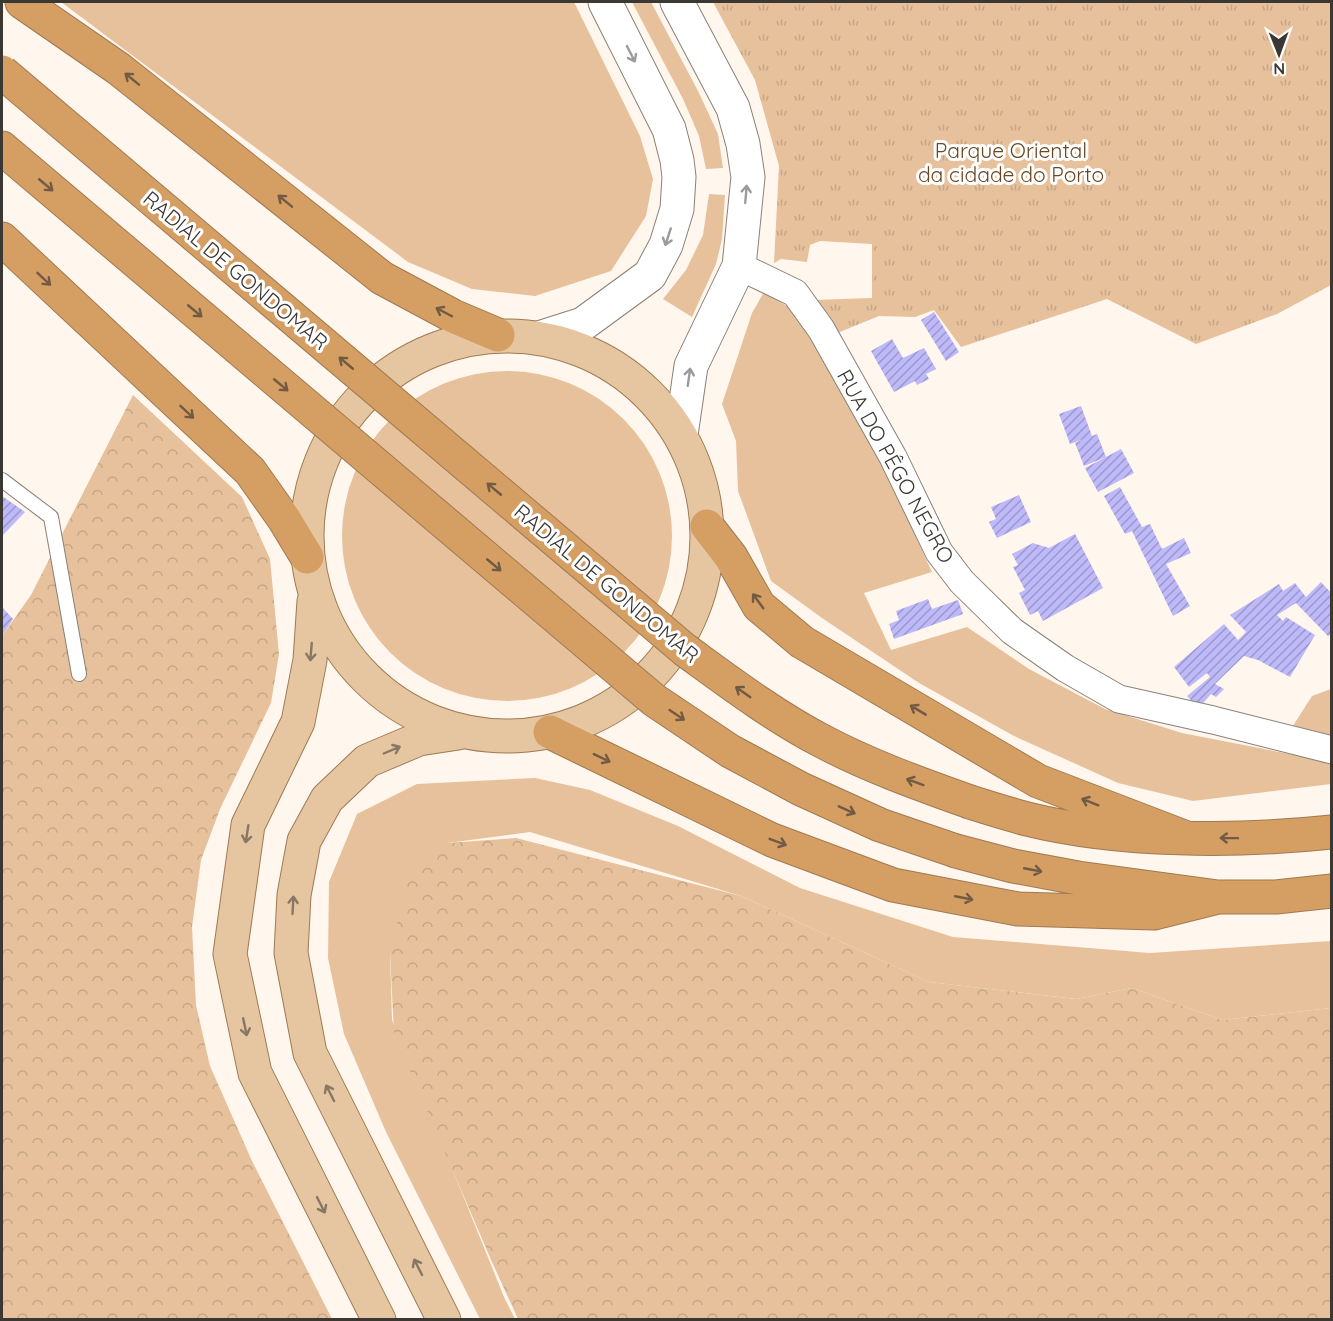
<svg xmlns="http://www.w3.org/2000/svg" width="1333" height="1321" font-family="Quicksand,sans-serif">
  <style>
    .grass { fill: #e6c19c }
    .forest { fill: url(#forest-crowns) }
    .park { fill: url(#park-tufts) }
    .building { fill: url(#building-hatch) }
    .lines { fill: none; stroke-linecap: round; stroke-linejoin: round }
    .lane-casing { stroke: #8a8077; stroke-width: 16 }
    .street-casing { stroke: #8a8077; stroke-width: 29 }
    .secondary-casing { stroke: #8a8077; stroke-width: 35 }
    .primary-casing { stroke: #9f7a52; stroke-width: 35 }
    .highway-casing { stroke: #9f7a52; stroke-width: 35 }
    .lane { stroke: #fff; stroke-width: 14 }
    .street { stroke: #fff; stroke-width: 27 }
    .secondary { stroke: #fff; stroke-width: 33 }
    .primary { stroke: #e6c5a1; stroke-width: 33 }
    .highway { stroke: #d59e63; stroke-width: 33 }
    .highway-bridge-casing { stroke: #9f7a52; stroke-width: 35; stroke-linecap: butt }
    .highway-bridge { stroke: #d59e63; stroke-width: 33 }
    .oneway { stroke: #9d9b99 }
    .oneway2 { stroke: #715b44 }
    .oneway3 { stroke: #887764 }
    .labels { text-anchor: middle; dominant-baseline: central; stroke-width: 6; stroke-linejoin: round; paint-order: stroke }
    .park-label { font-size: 21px; fill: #694720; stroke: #fff }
    .street-label { font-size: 21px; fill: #3b3733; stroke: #fff }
  </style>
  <defs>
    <pattern id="forest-crowns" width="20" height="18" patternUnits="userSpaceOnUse" patternTransform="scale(1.5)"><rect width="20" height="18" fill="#e6c19c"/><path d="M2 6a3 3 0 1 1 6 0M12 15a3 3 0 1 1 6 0" fill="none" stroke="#c6a687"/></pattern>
    <pattern id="park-tufts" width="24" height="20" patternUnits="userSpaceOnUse" patternTransform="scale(1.5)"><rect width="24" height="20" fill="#e6c19c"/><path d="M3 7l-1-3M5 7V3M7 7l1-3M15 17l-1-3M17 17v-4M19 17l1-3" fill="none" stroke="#c6a687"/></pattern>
    <pattern id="building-hatch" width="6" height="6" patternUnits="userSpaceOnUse" patternTransform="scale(1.5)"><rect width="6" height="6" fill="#beb9f9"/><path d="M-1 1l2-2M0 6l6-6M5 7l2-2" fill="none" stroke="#9c97ca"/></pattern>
  </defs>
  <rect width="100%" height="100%" fill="#fff6ee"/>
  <path class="grass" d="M61 2H574L640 136 653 179 646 216 611 271 535 296 472 289 408 262Z
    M632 2H651L699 93 718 134 723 168 706 169 699 136 683 99Z
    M709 194 725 195 722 239 716 264 692 317 663 299 686 270 703 235Z
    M764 292 793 310 839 383 877 453 932 572 864 593 891 650 967 627 1029 669 1105 709 1182 733 1331 762V784L1193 801 1118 783 1014 736 919 683 822 618 771 581 738 491 736 441 722 404 752 313Z
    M342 536a165 165 0 1 1 330 0a165 165 0 1 1-330 0Z
    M1331 689V743L1289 732 1312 696Z
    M535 778 590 790 678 826 800 888 953 937 1150 953 1331 941V1008L1222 1020 1132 988 1076 999 929 982 741 896 530 832 447 843 390 953 392 1020 504 1297 515 1319H480L386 1132 344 1034 328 958 329 882 357 814 417 784Z"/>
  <path class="forest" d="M133 395 242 497 270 559 279 654 271 703 220 809 201 860 192 927 196 1005 210 1066 252 1161 332 1319 2 1320V636L31 595Z
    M516 838 741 896 929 982 1076 999 1132 988 1222 1020 1331 1008V1319H518L492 1262 394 1034 390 953 408 876 447 843Z"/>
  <path class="park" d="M713 2H1331V285L1277 314 1196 344 1107 299 961 347 934 310 915 317 879 316 830 336 814 300 872 298V244L820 241 810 245 807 262 781 259 774 263 779 166 755 80Z"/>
  <path class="building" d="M934 312 959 352 946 361 921 320Z
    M892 339 903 358 924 348 936 369 926 374 929 379 917 385 915 381 894 392 871 351Z
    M1081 406 1092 436 1097 434 1106 457 1121 449 1134 473 1098 492 1085 468 1106 457 1084 466 1075 443 1084 439 1070 444 1059 414Z
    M1120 487 1142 527 1150 524 1162 549 1184 538 1191 553 1166 564 1190 606 1173 616 1132 531 1125 534 1104 496Z
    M1019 495 1031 522 997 538 989 522 996 519 991 507Z
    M2 496 25 512 2 536Z
    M1075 534 1103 588 1043 621 1038 611 1030 615 1019 593 1025 590 1013 567 1018 565 1012 554 1033 543 1049 548Z
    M1321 582 1332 594V634L1328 636 1296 603 1277 615 1283 621 1286 617 1315 635 1290 677 1258 660 1244 656 1215 684 1224 689 1216 697 1211 694 1199 708 1187 696 1210 677 1207 673 1189 687 1174 667 1224 624 1238 640 1246 632 1230 615 1279 584 1283 591 1295 583 1306 597Z
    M928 599 932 609 958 600 963 614 894 639 889 624 899 620 896 611Z
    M2 607 13 619 2 636Z"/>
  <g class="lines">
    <defs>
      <path id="lane" d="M2 480 51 517 79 674"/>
      <path id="street" d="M739 266 795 293 821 329 893 457 939 552 962 582 1012 631 1065 668 1119 699 1213 720 1332 750"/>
      <path id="secondary" d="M677 2 733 108 743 144 748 177 739 266 691 366 681 435
        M539 338 583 324 650 275 666 245 677 209 679 177 677 160 669 129 605 2"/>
      <path id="primary" d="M307 536a200 200 0 1 1 400 0a200 200 0 1 1-400 0Z
        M314 601 310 660 298 722 248 825 230 954 255 1073 379 1320
        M444 1320 310 1053 291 953 294 895 304 841 327 799 367 761 419 739 458 733"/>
      <path id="highway" d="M22 2 119 69 382 278 453 316 498 335
        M2 148 237 347
        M2 239 250 471 284 519 307 557
        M707 526 731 557 759 606 802 642 1038 781 1184 837
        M550 732 772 840 893 885 1018 909 1154 913 1218 897
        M970 802C989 808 1008 814 1027 819 1120 842 1237 842 1332 832
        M956 851 1013 866 1078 878 1218 897H1276L1332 891"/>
    </defs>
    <use href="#lane" class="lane-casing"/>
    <use href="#street" class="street-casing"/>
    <use href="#secondary" class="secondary-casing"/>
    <use href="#primary" class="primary-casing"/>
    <use href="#highway" class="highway-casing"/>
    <use href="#lane" class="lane"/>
    <use href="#street" class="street"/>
    <use href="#secondary" class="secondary"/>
    <use href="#primary" class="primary"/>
    <use href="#highway" class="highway"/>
    <defs>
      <path id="highway-bridge" d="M2 72 685 650C729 682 774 716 822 741 869 766 920 784 970 802
        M237 347 654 700 730 751 801 789 880 825 956 851"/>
    </defs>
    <use href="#highway-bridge" class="highway-bridge-casing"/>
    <use href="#highway-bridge" class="highway-bridge"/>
  </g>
  <defs><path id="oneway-shaft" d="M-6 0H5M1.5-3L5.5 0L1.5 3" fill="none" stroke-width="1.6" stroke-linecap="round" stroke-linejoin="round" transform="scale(1.5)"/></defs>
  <g class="oneway">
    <use href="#oneway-shaft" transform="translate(631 54) rotate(63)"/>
    <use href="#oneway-shaft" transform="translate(746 194) rotate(-85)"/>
    <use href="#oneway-shaft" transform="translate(668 237) rotate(108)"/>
    <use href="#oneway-shaft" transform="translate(689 377) rotate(-82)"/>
  </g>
  <g class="oneway2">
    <use href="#oneway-shaft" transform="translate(132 79) rotate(-141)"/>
    <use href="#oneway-shaft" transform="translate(46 185) rotate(40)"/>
    <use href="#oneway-shaft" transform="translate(285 201) rotate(-141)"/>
    <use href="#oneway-shaft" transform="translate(44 279) rotate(43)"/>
    <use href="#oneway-shaft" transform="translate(195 311) rotate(40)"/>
    <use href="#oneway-shaft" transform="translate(444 312) rotate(-152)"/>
    <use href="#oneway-shaft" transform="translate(346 363) rotate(-140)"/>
    <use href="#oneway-shaft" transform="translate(281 385) rotate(40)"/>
    <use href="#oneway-shaft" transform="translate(187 412) rotate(43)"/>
    <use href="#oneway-shaft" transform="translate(494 489) rotate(-140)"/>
    <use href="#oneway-shaft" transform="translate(494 565) rotate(40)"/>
    <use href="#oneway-shaft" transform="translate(758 601) rotate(-126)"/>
    <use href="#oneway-shaft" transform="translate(743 692) rotate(-145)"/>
    <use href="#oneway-shaft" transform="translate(918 710) rotate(-149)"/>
    <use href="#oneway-shaft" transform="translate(677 715) rotate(34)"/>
    <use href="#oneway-shaft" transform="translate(602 758) rotate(26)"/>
    <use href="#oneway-shaft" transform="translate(915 782) rotate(-160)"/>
    <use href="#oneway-shaft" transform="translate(1090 802) rotate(-158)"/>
    <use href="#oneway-shaft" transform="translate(847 810) rotate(24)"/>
    <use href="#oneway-shaft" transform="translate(1229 838) rotate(-179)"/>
    <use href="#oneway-shaft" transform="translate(778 842) rotate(21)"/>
    <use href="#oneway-shaft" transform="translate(1033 870) rotate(11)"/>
    <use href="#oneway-shaft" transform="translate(964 898) rotate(11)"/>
  </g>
  <g class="oneway3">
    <use href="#oneway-shaft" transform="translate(311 652) rotate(95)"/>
    <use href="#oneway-shaft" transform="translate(392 750) rotate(-23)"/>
    <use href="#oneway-shaft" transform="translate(247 834) rotate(99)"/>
    <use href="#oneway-shaft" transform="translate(293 905) rotate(-87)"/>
    <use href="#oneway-shaft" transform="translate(245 1027) rotate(78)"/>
    <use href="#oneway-shaft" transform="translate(330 1093) rotate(-117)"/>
    <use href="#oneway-shaft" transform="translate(321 1205) rotate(63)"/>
    <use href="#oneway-shaft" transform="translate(418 1267) rotate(-117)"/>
  </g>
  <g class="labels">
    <g class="park-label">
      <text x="1011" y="150">Parque Oriental<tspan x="1011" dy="24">da cidade do Porto</tspan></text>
    </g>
    <g class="street-label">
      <text transform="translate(236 270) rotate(40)">RADIAL DE GONDOMAR</text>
      <text transform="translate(896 466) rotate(61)">RUA DO PÊGO NEGRO</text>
      <text transform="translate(607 583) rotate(40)">RADIAL DE GONDOMAR</text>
    </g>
  </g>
  <rect width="1333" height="1321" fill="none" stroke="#3b3733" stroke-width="6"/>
  <g transform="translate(1279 54) rotate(179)" stroke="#ffffff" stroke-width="4.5" paint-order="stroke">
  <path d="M0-4.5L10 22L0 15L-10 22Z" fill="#3b3733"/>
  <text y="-9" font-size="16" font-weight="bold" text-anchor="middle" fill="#3b3733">N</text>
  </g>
</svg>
